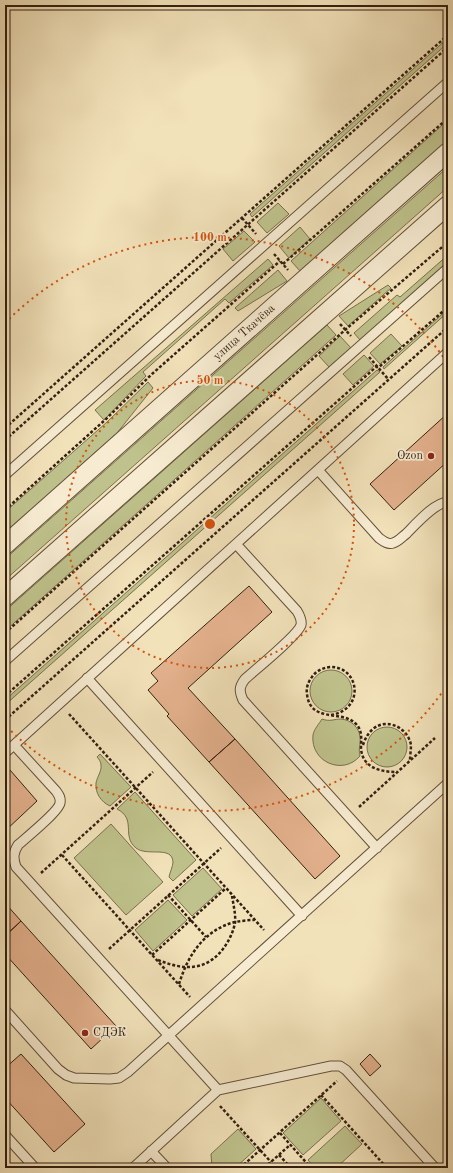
<svg xmlns="http://www.w3.org/2000/svg" width="453" height="1173" font-family="'Old Standard TT',serif">
  <style>
    .green { fill: #bfc28c; stroke: #79704e }
    .building { fill: #e4b28e; stroke: #331f10 }
    .lines { fill: none; stroke-linecap: round; stroke-linejoin: round }
    .service-casing { stroke: #63503a; stroke-width: 11 }
    .minor-casing { stroke: #63503a; stroke-width: 20 }
    .path { stroke: #331f10; stroke-width: 2.5; stroke-dasharray: 3 2; stroke-linecap: butt }
    .service { stroke: #f7ecd2; stroke-width: 9 }
    .minor { stroke: #f7ecd2; stroke-width: 18 }
    .ring { fill: none; stroke: #d6530c; stroke-width: 2; stroke-dasharray: 2 4 }
    .poi-dot { fill: #8f2418; stroke: #f7ecd2; stroke-width: 1.5 }
    .labels { text-anchor: middle; dominant-baseline: central; stroke-width: 3.5; stroke-linejoin: round; paint-order: stroke }
    .street-label { font-size: 12px; fill: #331f10; stroke: #f7ecd2 }
    .poi-label { font-size: 12px; fill: #331f10; stroke: #f7ecd2; text-anchor: end }
    .centre { fill: #d6530c; stroke: #f7ecd2; stroke-width: 2 }
    .ring-label { font-size: 12px; text-anchor: middle; font-weight: bold; fill: #d6530c; stroke: #f7ecd2; stroke-width: 3.5; stroke-linejoin: round; paint-order: stroke }
  </style>
  <rect width="100%" height="100%" fill="#f2e2ba"/>
  <filter id="stains"><feTurbulence type="fractalNoise" baseFrequency=".005" numOctaves="4"/><feColorMatrix values="0 0 0 0 .2 0 0 0 0 .09 0 0 0 0 .02 0 0 0 .5 -.17"/></filter>
  <radialGradient id="worn" r=".72"><stop offset=".6" stop-color="#630" stop-opacity="0"/><stop offset="1" stop-color="#630" stop-opacity=".3"/></radialGradient>
  <path class="green" d="M448 38V43L252 217 250 214Z
    M448 120V140L300 271 291 261Z
    M448 167V187L5 580V559Z
    M278 203 289 214 267 233 257 222Z
    M300 227 310 239 289 258 279 246Z
    M244 231 255 242 233 261 223 249Z
    M448 255V262L360 340 354 333 397 295 400 297Z
    M268 259 273 265 229 303 225 299 143 372 146 376 104 420 95 410Z
    M278 270 287 281 238 311 235 308Z
    M388 285 391 288 348 326 339 316Z
    M448 309V312L384 369 383 367Z
    M327 325 336 335 5 631V611Z
    M391 334 402 346 380 364 370 353Z
    M340 336 351 348 329 367 319 356Z
    M364 355 374 366 353 385 343 374Z
    M377 370 380 372 5 705V700Z
    M148 382 153 388 117 433 5 533V512L107 422Z
    M310 691a21 21 0 1 1 42 0a21 21 0 1 1-42 0Z
    M322 719C330 722 334 719 341 719 351 720 359 727 360 737 361 744 358 749 360 756 343 776 310 762 313 735 314 729 319 724 322 719Z
    M367 747a20 20 0 1 1 40 0a20 20 0 1 1-40 0Z
    M100 754 131 787 110 806C101 802 95 793 96 783 97 777 102 771 101 765 101 762 99 759 97 757Z
    M135 792 196 860 173 881 169 877C170 872 173 866 173 862 172 845 147 857 136 848 121 836 137 819 117 809Z
    M111 824 163 882 126 915 74 858Z
    M203 868 222 889 192 916 173 895Z
    M168 900 187 920 153 951 135 930Z
    M321 1098 341 1121 303 1155 283 1133Z
    M345 1126 362 1144 336 1168H315L308 1160Z
    M238 1129 256 1149 235 1168H212L211 1154Z"/>
  <path class="building" d="M448 413V461L394 510 370 484Z
    M249 586 272 612 188 688 235 739 209 762 167 716 169 714 148 690 158 681 151 673Z
    M235 739 340 856 315 879 209 762Z
    M10 770 37 801 5 831V775Z
    M5 903 21 921 5 936Z
    M21 921 116 1026 91 1049 5 954V936Z
    M21 1054 85 1124 54 1152 5 1098V1068Z
    M370 1054 381 1066 370 1076 360 1064Z"/>
  <g class="lines">
    <defs>
      <path id="service" d="M318 470 379 538C383 541 388 545 393 543 398 542 402 537 406 534 415 525 435 502 448 502
        M5 475 448 82
        M236 544 297 611C300 616 302 620 301 625 298 635 255 670 245 679 239 687 239 691 243 700L377 848
        M5 661 448 268
        M87 678 302 916
        M14 745 56 791C59 795 61 798 60 803 59 811 26 838 18 845 13 853 13 858 16 867L218 1090
        M5 753 448 352
        M5 1010 58 1069 66 1075 74 1078 110 1079 119 1078 128 1072 448 783
        M5 1135 35 1168
        M151 1151 167 1168
        M133 1168 218 1090 331 1066H340L346 1070 435 1168"/>
      <g id="minor">
        <path id="s1" d="M5 545 448 152"/>
        <path d="M5 597 448 205"/>
      </g>
    </defs>
    <use href="#service" class="service-casing"/>
    <use href="#minor" class="minor-casing"/>
    <path class="path" d="M242 218 256 234
      M274 254 288 270
      M283 264 448 118
      M340 324 351 336
      M369 357 388 379
      M5 428 448 35
      M5 440 448 47
      M5 510 106 419 152 374 280 261
      M5 633 345 330 448 242
      M5 696 376 367H379L448 307
      M69 714 264 930
      M331 715C366 709 359 666 330 667 322 668 316 671 312 677 308 682 306 688 307 694 310 723 341 710 355 723 363 730 361 739 361 748 362 768 381 772 397 772
      M5 720 448 327
      M363 745C365 739 368 733 373 729 387 717 408 728 411 745 411 750 410 756 410 761
      M359 807 435 738
      M62 855 190 997
      M41 873 153 772
      M168 895 206 937
      M109 949 221 848
      M152 955 226 888
      M158 960C171 965 184 969 198 966 217 962 231 942 235 923 236 914 233 904 232 895
      M179 984C188 955 204 930 235 922 241 921 248 920 254 920
      M321 1095 387 1168
      M220 1106 271 1162
      M280 1133 311 1168
      M279 1155 291 1168
      M240 1168 337 1081
      M264 1168 290 1145"/>
    <use href="#service" class="service"/>
    <use href="#minor" class="minor"/>
  </g>
  <g class="ring">
    <circle cx="210" cy="524" r="144"/>
    <path d="M448 684A287 287 0 0 1 5 725M5 323A287 287 0 0 1 448 364"/>
  </g>
  <g class="poi-dot">
    <circle cx="431" cy="456" r="4"/>
    <circle cx="85" cy="1033" r="4"/>
  </g>
  <g class="labels">
    <g class="street-label">
      <text stroke="none"><textPath href="#s1" startOffset="320">улица Ткачёва</textPath></text>
    </g>
    <g class="poi-label">
      <text x="423" y="456">Ozon</text>
      <text x="93" y="1033" text-anchor="start">СДЭК</text>
    </g>
  </g>
  <circle cx="210" cy="524" r="6" class="centre"/>
  <g class="ring-label">
    <text x="210" y="241">100 m</text>
    <text x="210" y="384">50 m</text>
  </g>
  <rect width="453" height="1173" fill="none" stroke="#f2e2ba" stroke-width="20"/>
  <rect x="6" y="6" width="441" height="1161" fill="none" stroke="#331f10" stroke-width="2"/>
  <rect x="10" y="10" width="433" height="1153" fill="none" stroke="#331f10"/>
  <rect width="100%" height="100%" filter="url(#stains)"/>
  <rect width="100%" height="100%" fill="url(#worn)"/>
</svg>
